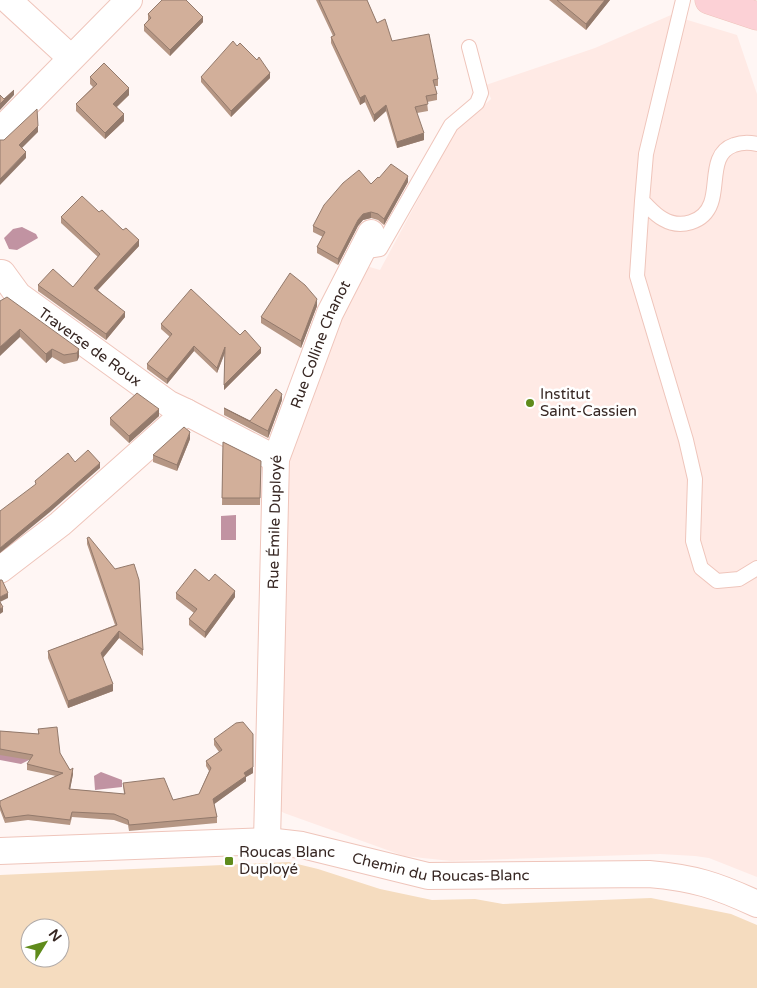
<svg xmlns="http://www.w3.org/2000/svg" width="757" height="988" font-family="'Varela Round',sans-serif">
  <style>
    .built { fill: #ffeae5 }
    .green { fill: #f5dcbf; fill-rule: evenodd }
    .water { fill: #c193a2 }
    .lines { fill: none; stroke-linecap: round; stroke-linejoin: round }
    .lane-casing { stroke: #efc5bb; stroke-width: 16 }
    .street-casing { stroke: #efc5bb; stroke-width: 28 }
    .secondary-casing { stroke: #efc5bb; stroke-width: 29 }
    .lane { stroke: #fff; stroke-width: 14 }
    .street { stroke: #fff; stroke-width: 26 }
    .secondary { stroke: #fcd1d6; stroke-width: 28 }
    .wall { fill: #b59684 }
    .shaded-wall { fill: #937a6c }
    .building { fill: #d2af9a; stroke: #937a6c }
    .poi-dot { fill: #5f8b1b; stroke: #fff; stroke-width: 2 }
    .labels { text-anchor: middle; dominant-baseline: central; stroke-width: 5; stroke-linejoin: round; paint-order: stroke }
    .street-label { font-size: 15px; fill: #372723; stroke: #fff }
    .poi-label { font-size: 15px; fill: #372723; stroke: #fff; text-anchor: start }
  </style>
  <rect width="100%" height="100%" fill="#fff6f4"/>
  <path class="built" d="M671 15 737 35 757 94V877L709 858 695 856 660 854 451 861 404 856 284 813 279 810 282 469 325 336 363 265 380 270 455 131 491 99 486 85 595 48Z"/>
  <path class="green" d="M289 862 318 869 380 889 432 900 475 899 503 904 651 898 731 914 757 925V988H0V875ZM30 928H60V958H30Z"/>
  <path class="water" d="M22 227 36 234 38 238 17 250 9 249 4 238 13 229Z
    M236 515V540H221V516Z
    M0 742H34L29 760 21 764 0 760Z
    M101 772 122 780V787L95 790 94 776Z"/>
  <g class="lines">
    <defs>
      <path id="lane" d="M683 0 646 154 642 201C648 206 655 215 663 219 680 229 704 223 711 203 718 184 710 153 734 145 742 142 749 142 757 144
        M642 201 637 276 686 440 695 479 693 541 701 568 717 581 739 579 757 568
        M361 252 380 249 451 125 477 103 481 93 469 47"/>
      <g id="street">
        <path d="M8 0 71 58"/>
        <path d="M0 131 129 0"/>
        <path id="s1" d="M2 273 18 295 169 404 186 412"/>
        <path d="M0 570 60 524 186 412 276 459"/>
        <path id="s2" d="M267 841 276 459 330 313 371 233"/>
        <path id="s3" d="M0 851 267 841 302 845 428 876 649 874C694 878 716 885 757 904"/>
      </g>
      <path id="secondary" d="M709 0 757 16"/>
    </defs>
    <use href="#lane" class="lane-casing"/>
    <use href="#street" class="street-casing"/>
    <use href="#secondary" class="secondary-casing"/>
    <use href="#lane" class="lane"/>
    <use href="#street" class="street"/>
    <use href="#secondary" class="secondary"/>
  </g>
  <path class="wall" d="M316 0H367L377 23 392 41 438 79V86H435L437 94V100L427 102 428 111 417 113 424 140 397 148 386 111 374 122 365 102 360 105 331 43V37L333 36Z
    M549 0H610L586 30Z
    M148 14 203 22 170 56 144 31V25L148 20Z
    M237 46 270 78 231 117 201 82V77Z
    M90 77 129 95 117 107 124 121 105 139 76 111V104L93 87 90 84Z
    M379 178 408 182 384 225 378 220 371 218 363 220 358 226 338 265 317 253V247L323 237 313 232V226Z
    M99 212 139 246 98 290 125 317 106 340 38 291V285L73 287 98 257 61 223V217Z
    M0 301 79 349V357L77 361 64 364 52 357 46 363 20 337Z
    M317 306 301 348 261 323V317Z
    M161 324 240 335 261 353 224 390 225 353 217 373 194 351 167 384 147 369V364L170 337 161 329Z
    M282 400 268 438 224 415V408L250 421Z
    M159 416 129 443 110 425V418Z
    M190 439 177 471 153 462V455Z
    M223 442 261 461 260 505H222Z
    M87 538 143 650V656L119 638 103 658 113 691 68 708 48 658V651L115 625 87 544Z
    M209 581 235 597 205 638 189 625V619L194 613 176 599V593Z
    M38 729 60 753 70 770 73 774 70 789 124 794 123 783 173 800 199 794 209 771 206 766V761L219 752 214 745V739L253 773 246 777V781L214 804 217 817V823L129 831 128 825 114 820 72 817 70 825 28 820 5 823 0 810V801L56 776 27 770V764L30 760 0 755V731L38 734Z"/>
  <path class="shaded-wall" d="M605 0H610L586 30V24Z
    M203 17V22L170 56V50Z
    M270 73V78L231 117V111Z
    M129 88V95L113 110V104Z
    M14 90V95L0 110V104Z
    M365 95V102L360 105V98Z
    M386 105V111L374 122V115Z
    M124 114V121L105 139V133Z
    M38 126V132L19 151V145Z
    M424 133V140L397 148V142Z
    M26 152V158L0 185V179Z
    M408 176V182L384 225V219Z
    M371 212V218L363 220 358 226 338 265V259L358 220 363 214Z
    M139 240V246L94 294V288Z
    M317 299V306L301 348V341Z
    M125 312V317L106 340V334Z
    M20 329V337L0 356V347Z
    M194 346V351L167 384V379Z
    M225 347V352L217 373V368Z
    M261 348V353L224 390V385Z
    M52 349V357L46 363V354Z
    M79 349V357L77 361V353Z
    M282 394V400L268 438V431Z
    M159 409V416L129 443V436Z
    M190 432V439L177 471V465Z
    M100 463V468L50 512 0 553V548Z
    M235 591V597L205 638V632Z
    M8 593V598L0 602V597Z
    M3 607V612L0 614V609Z
    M119 631V638L101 660V653Z
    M113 684V691L68 708V701Z
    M253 734V773L246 777V781L213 805V799L244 773Z
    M73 768V774L69 795V789Z"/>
  <path class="building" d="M162 0H186L203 17 170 50 144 25 151 18 148 14Z
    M319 0H367L377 23 385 19 392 41 429 34 438 79 433 80 437 94 426 96 428 104 415 107 424 133 397 142 386 105 374 115 365 95 360 98 331 37 335 35Z
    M557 0H605L586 24Z
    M233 41 237 46 240 43 257 60 259 57 270 73 231 111 201 77Z
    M104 63 129 88 113 104 124 114 105 133 76 104 97 84 90 77Z
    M14 90 0 104V95L4 99Z
    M37 109 38 126 19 145 26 152 0 179V140H4Z
    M391 164 408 176 384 219 378 214 371 212 363 214 358 220 338 259 317 247 325 232 313 226 324 205 343 183 359 170 371 184 378 177 379 178Z
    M82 196 99 212 102 210 123 230 126 228 139 240 94 288 125 312 106 334 38 285 53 269 73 287 100 254 61 217Z
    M290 273 305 285 317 299 301 341 261 317Z
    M191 289 240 335 245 330 261 348 224 385 225 347 217 368 194 346 167 379 147 364 172 334 161 324Z
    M7 297 79 349 77 353 64 355 52 349 46 354 20 329 0 347V301Z
    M276 389 282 394 268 431 224 408 250 421Z
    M137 393 159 409 129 436 110 418Z
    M184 427 190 432 177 465 153 455Z
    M223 442 261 461 260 498H222Z
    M88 450 100 463 50 507 0 548V511L36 484 35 481 68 453 75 462Z
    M89 537 115 569 134 564 139 580 143 650 119 631 101 653 113 684 68 701 48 651 117 625 87 538Z
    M195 569 209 581 215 574 235 591 205 632 189 619 197 609 176 593Z
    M0 580H2L8 593 0 597Z
    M0 602 3 607 0 609Z
    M243 722 253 734V767L244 773 246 776 213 799 217 817 129 825 128 820 114 814 72 812 70 820 28 815 5 818 0 805V801L63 773 27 764 33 755 0 749V731L39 734 38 729 57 727 60 753 70 770 73 768 69 789 125 794 123 783 164 778 173 800 199 794 211 768 206 761 222 750 214 739 236 723Z"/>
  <g class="poi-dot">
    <circle cx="530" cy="403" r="5"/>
    <rect x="224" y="856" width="10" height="10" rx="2.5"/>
  </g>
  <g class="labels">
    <g class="street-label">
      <text stroke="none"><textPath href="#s2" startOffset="505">Rue Colline Chanot</textPath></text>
      <text stroke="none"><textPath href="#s1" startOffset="116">Traverse de Roux</textPath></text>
      <text stroke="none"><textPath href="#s2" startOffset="319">Rue Émile Duployé</textPath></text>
      <text stroke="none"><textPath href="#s3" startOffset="444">Chemin du Roucas-Blanc</textPath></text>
    </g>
    <g class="poi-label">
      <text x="540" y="394">Institut<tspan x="540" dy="17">Saint-Cassien</tspan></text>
      <text x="239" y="852">Roucas Blanc<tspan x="239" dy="17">Duployé</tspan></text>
    </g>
  </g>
  <g transform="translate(45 943) rotate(53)"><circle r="24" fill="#ffffff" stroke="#afa9a7"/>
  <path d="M0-4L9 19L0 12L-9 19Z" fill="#5f8b1b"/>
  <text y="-8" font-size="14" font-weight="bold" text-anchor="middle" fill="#372723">N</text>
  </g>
</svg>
